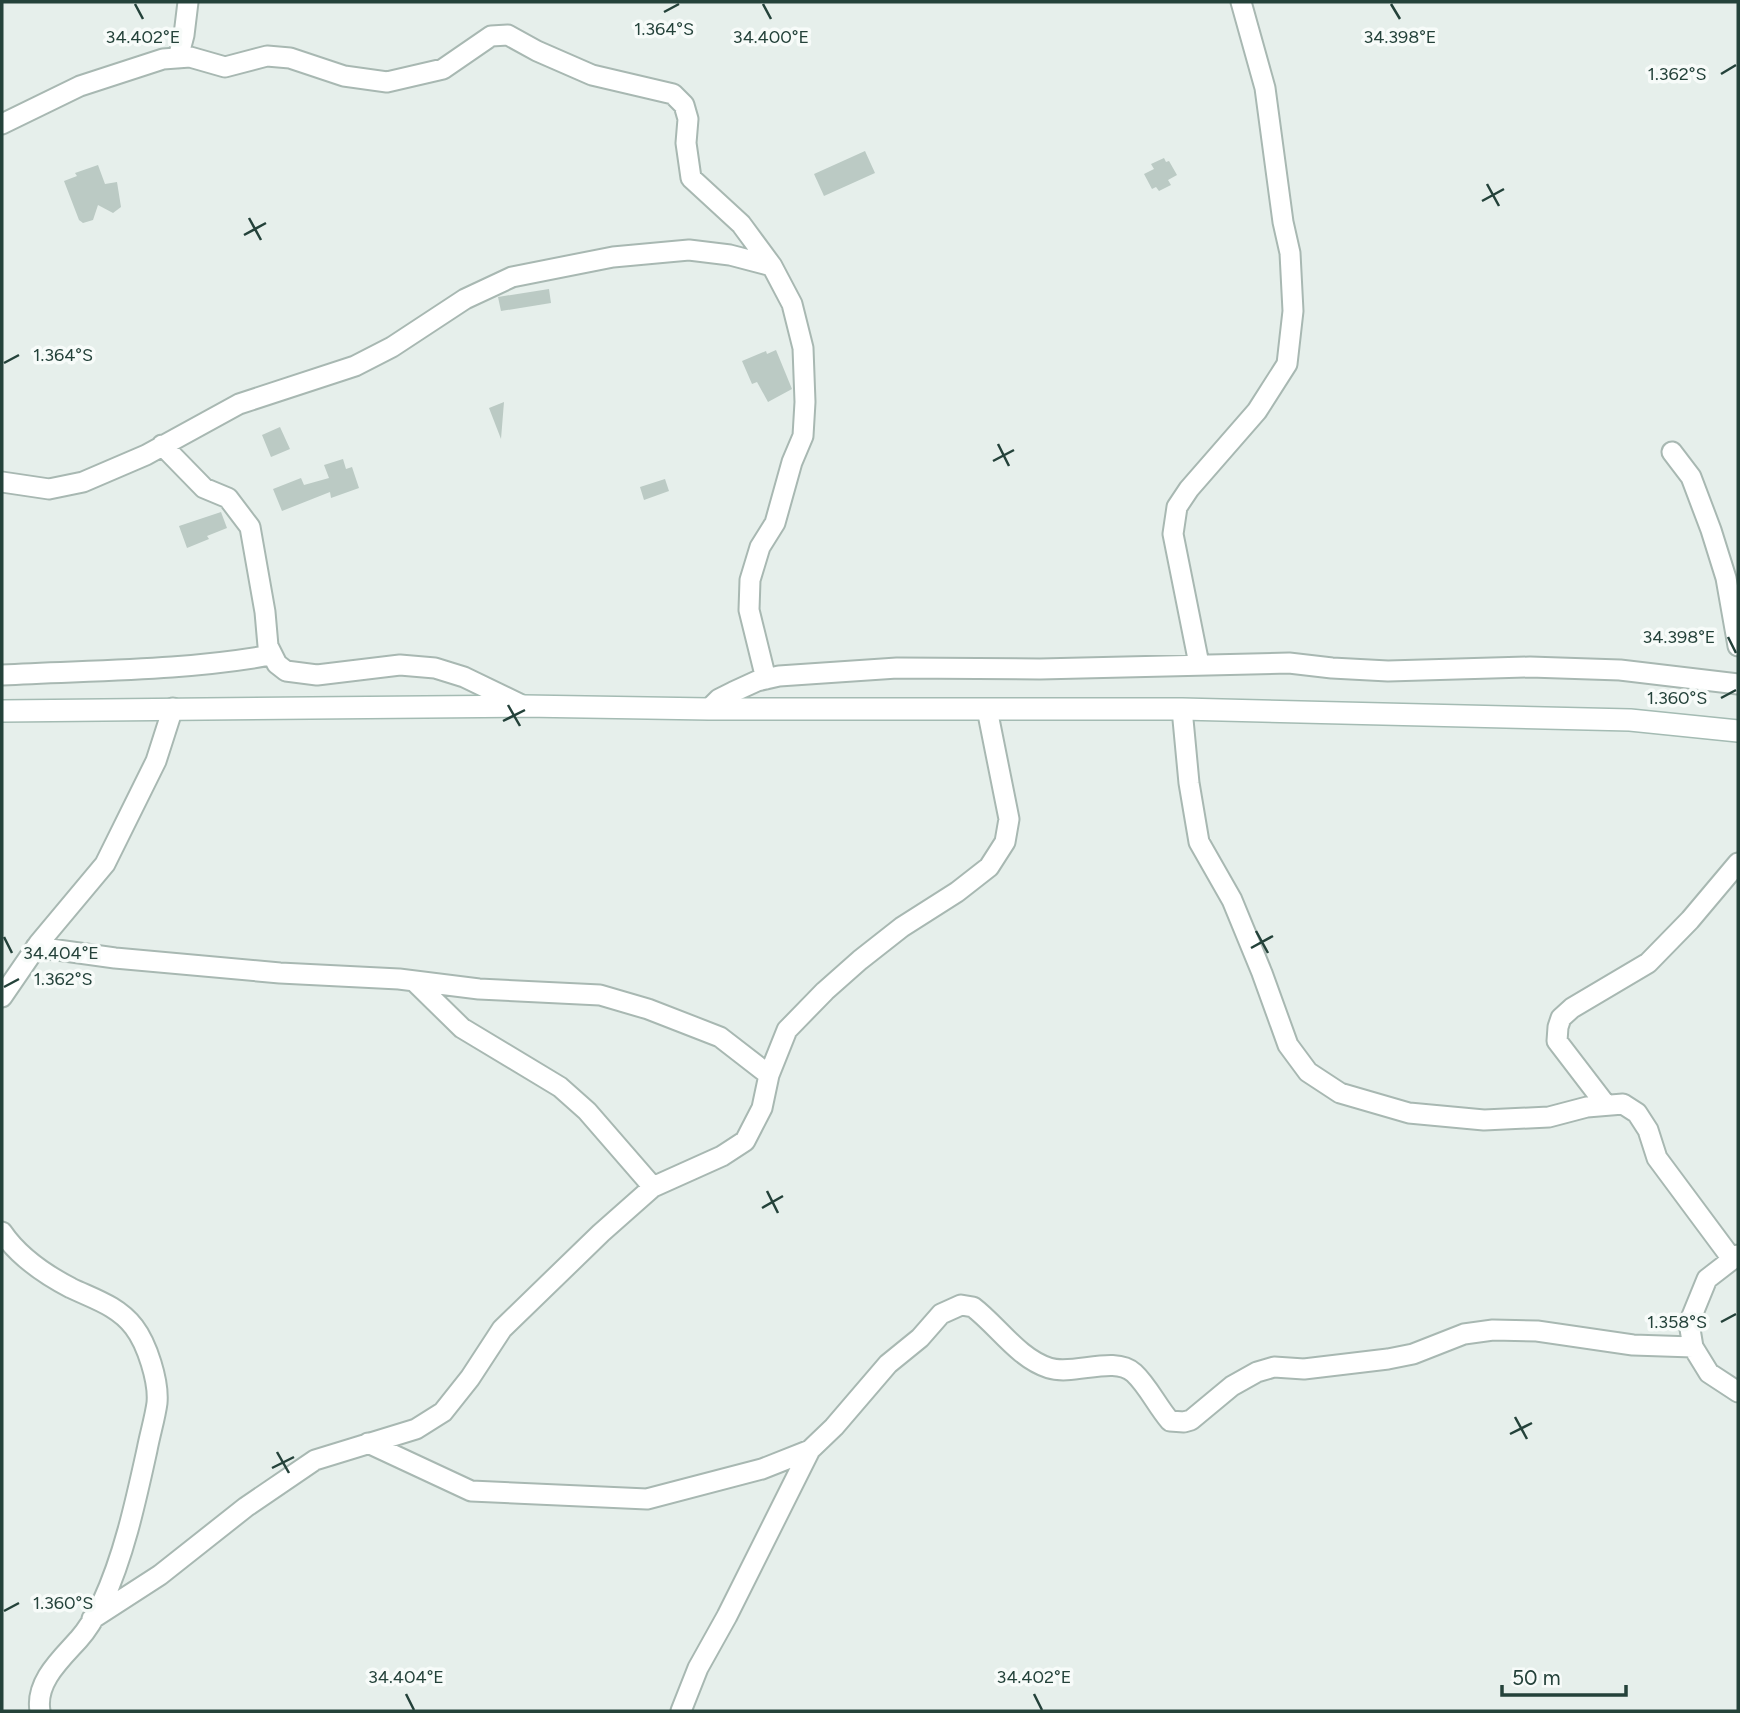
<svg xmlns="http://www.w3.org/2000/svg" width="1740" height="1713" font-family="Figtree,sans-serif">
  <style>
    .building { fill: #bbcac4 }
    .lines { fill: none; stroke-linecap: round; stroke-linejoin: round }
    .street-casing { stroke: #a8b8b2; stroke-width: 23 }
    .secondary-casing { stroke: #a4bbb3; stroke-width: 24 }
    .street { stroke: #fff; stroke-width: 19 }
    .secondary { stroke: #fff; stroke-width: 21 }
    .ticks { fill: none; stroke: #24423a; stroke-width: 2.5 }
    .ticks-label { font-size: 18px; text-anchor: middle; fill: #24423a; stroke: #f7fbf9; stroke-width: 7; stroke-linejoin: round; paint-order: stroke }
  </style>
  <rect width="100%" height="100%" fill="#e6efeb"/>
  <path class="building" d="M865 151 875 173 824 196 814 174Z
    M1164 158 1166 162 1169 161 1177 175 1168 180 1171 185 1159 191 1156 187 1152 189 1144 174 1154 169 1151 164Z
    M98 165 105 184 117 182 121 207 113 213 98 205 93 220 83 223 79 220 64 181 77 176 75 173Z
    M549 289 551 303 501 311 498 297Z
    M776 350 792 389 768 402 757 382 752 384 742 361 766 351 767 354Z
    M504 402 501 439 489 408Z
    M280 427 290 449 271 457 262 435Z
    M343 459 346 469 352 467 359 488 331 498 330 492 282 511 273 489 301 478 304 485 329 478 324 465Z
    M665 479 669 491 644 500 640 487Z
    M221 512 227 528 207 536 209 539 187 548 179 526Z"/>
  <g class="lines">
    <defs>
      <path id="street" d="M178 58 184 35 188 2
        M2 124 80 86 163 59 190 57 225 67 267 56 290 58 344 76 387 82 443 69 491 36 508 35 537 51 592 75 673 94 684 105 688 119 686 143 691 178 741 224 772 266 792 304 803 348 805 402 803 436 792 462 775 523 760 547 750 580 749 610 766 679
        M162 445 204 488 228 498 250 527 265 612 268 646 277 664 286 671 317 675 400 665 435 668 464 677 524 706
        M1672 452 1691 477 1711 530 1726 578 1738 646
        M2 482 49 489 83 482 146 455 239 404 355 366 392 347 465 299 512 277 613 257 689 250 730 255 772 266
        M1199 664 1173 534 1177 507 1189 489 1257 411 1287 364 1293 311 1290 253 1283 222 1265 88 1241 2
        M2 675C92 670 182 671 271 655
        M709 709 719 699 733 692 757 681 779 676 897 668 1040 669 1289 663 1332 668 1388 671 1530 667 1620 670 1738 684
        M1182 709 1189 783 1199 842 1232 900 1262 973 1288 1045 1308 1072 1340 1093 1409 1113 1484 1120 1549 1117 1587 1107 1623 1104 1637 1113 1648 1130 1657 1158 1732 1259
        M36 947 115 958 280 973 399 979 479 989 600 995 648 1009 720 1037 769 1075
        M414 981 462 1028 560 1087 587 1111 653 1187
        M2 997 39 943 105 864 156 761 173 708
        M1606 1105 1557 1041 1558 1027 1561 1018 1572 1008 1648 963 1690 920 1738 863
        M2 1232C19 1257 44 1274 71 1288 94 1299 118 1306 134 1327 147 1344 159 1381 157 1403 155 1418 150 1434 147 1450 136 1500 124 1556 102 1603 96 1615 87 1630 79 1639 61 1659 35 1682 40 1711
        M1738 1255 1707 1279 1689 1323 1693 1347 1709 1373 1738 1392
        M368 1443 471 1491 647 1499 762 1469 810 1450 834 1427 888 1364 920 1338 941 1314 961 1305 973 1307C998 1326 1018 1358 1049 1368 1074 1376 1114 1355 1134 1373 1148 1386 1157 1406 1170 1421L1184 1422 1191 1420 1232 1386 1257 1372 1274 1367 1304 1369 1388 1359 1413 1354 1464 1334 1493 1330 1537 1331 1633 1345 1693 1347
        M92 1619 160 1575 246 1507 315 1460 416 1429 443 1412 470 1378 502 1329 601 1233 653 1187 722 1156 745 1141 762 1108 769 1075 787 1030 825 991 860 960 902 927 957 892 989 867 1005 842 1009 819 987 709
        M681 1711 698 1668 727 1616 810 1450"/>
      <path id="secondary" d="M2 711 524 706 709 709H1182L1630 720 1738 731"/>
    </defs>
    <use href="#street" class="street-casing"/>
    <use href="#secondary" class="secondary-casing"/>
    <use href="#street" class="street"/>
    <use href="#secondary" class="secondary"/>
  </g>
  <path class="ticks" d="M135 4 143 19M763 4 771 19M1391 4 1400 19M664 12 679 4M1721 74 1736 65M1487 184 1499 206M1482 201 1504 189M249 218 261 240M244 235 266 223M4 363 19 355M998 444 1009 466M993 461 1014 450M1728 637 1736 653M1721 698 1736 690M508 705 520 726M503 721 525 710M1256 931 1268 953M4 937 12 953M1251 948 1273 936M4 987 19 979M767 1191 778 1213M762 1208 783 1196M1721 1322 1736 1314M1515 1417 1527 1439M1510 1434 1532 1423M277 1452 289 1473M272 1468 294 1457M4 1611 19 1603M406 1694 414 1710M1034 1694 1042 1710"/>
  <g class="ticks-label">
    <text x="664" y="35">1.364°S</text>
    <text x="143" y="43">34.402°E</text>
    <text x="1400" y="43">34.398°E</text>
    <text x="771" y="43">34.400°E</text>
    <text x="1677" y="80">1.362°S</text>
    <text x="63" y="361">1.364°S</text>
    <text x="1679" y="643">34.398°E</text>
    <text x="1677" y="704">1.360°S</text>
    <text x="61" y="959">34.404°E</text>
    <text x="63" y="985">1.362°S</text>
    <text x="1677" y="1328">1.358°S</text>
    <text x="63" y="1609">1.360°S</text>
    <text x="406" y="1683">34.404°E</text>
    <text x="1034" y="1683">34.402°E</text>
  </g>
  <rect width="1740" height="1713" fill="none" stroke="#24423a" stroke-width="7"/>
  <path d="M1502 1685v10h124v-10" fill="none" stroke="#24423a" stroke-width="3.5"/>
  <text x="1512" y="1685" font-size="21" fill="#24423a" stroke="#f7fbf9" stroke-width="5" paint-order="stroke">50 m</text>
</svg>
